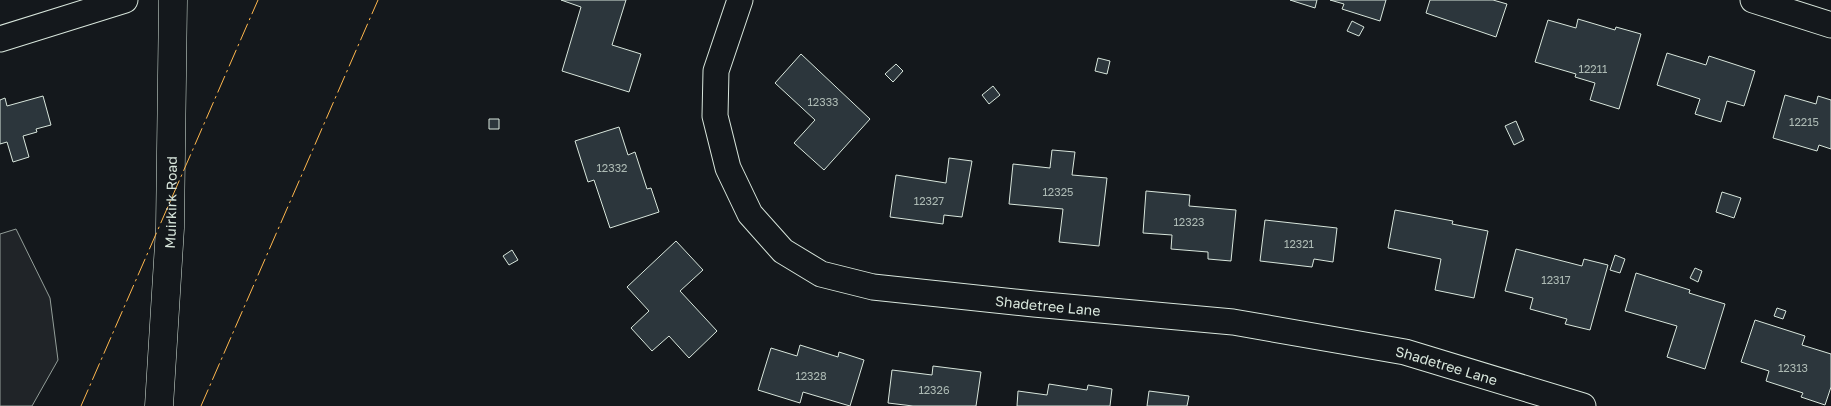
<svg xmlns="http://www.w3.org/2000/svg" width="1831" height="406" font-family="'Golos Text',sans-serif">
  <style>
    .green { fill: #202428; stroke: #939e99 }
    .building { fill: #2c363c; stroke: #d8e6dc }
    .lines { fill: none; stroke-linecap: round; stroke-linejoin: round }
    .street-casing { stroke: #d8e6dc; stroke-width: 27 }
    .secondary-casing { stroke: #d8e6dc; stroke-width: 29 }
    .street { stroke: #14181c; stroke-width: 25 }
    .secondary { stroke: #14181c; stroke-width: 28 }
    .power { stroke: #ffb74d; stroke-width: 1; stroke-dasharray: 18 4 2.5 4; stroke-linecap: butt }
    .labels { text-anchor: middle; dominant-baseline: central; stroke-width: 4; stroke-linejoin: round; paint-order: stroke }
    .number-label { font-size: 11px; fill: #adbab4 }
    .street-label { font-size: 14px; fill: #d8e6dc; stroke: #14181c }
  </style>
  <rect width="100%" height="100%" fill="#14181c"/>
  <path class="green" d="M16 229 50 298 58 360 32 406H0V234Z"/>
  <path class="building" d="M561 0H626L612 45 641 54 629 92 562 71 581 7Z
    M1290 0H1317L1315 8Z
    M1330 0H1386L1380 21 1342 9 1344 4Z
    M1430 0H1493L1507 4 1496 37 1426 13Z
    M1578 19 1615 30 1616 27 1641 34 1619 109 1590 100 1595 83 1575 77 1576 74 1535 62 1548 20 1576 28Z
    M1352 21 1364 27 1359 36 1347 31Z
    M1667 53 1706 65 1709 56 1755 71 1744 106 1727 101 1721 122 1695 114 1700 99 1657 85Z
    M801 54 870 119 824 170 794 143 815 120 775 83Z
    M1098 58 1110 61 1107 74 1095 71Z
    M896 64 903 71 893 82 885 74Z
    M993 86 1000 95 989 104 982 95Z
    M1785 95 1816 104 1818 96 1831 100V149L1819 145 1817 151 1773 138Z
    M43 96 51 125 36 129 37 132 23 136 29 157 13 162 7 142 0 144V100L5 98 7 106Z
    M489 119H499V129H489Z
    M1516 121 1524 140 1514 145 1505 126Z
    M619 127 628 155 635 152 647 189 651 188 659 212 610 228 594 180 588 182 575 141Z
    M1052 150 1075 152 1072 175 1107 178 1099 246 1059 242 1063 209 1009 204 1013 164 1050 168Z
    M949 158 972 161 962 217 944 215 943 224 890 217 896 175 946 183Z
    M1146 191 1190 195 1189 206 1236 210 1231 261 1208 259V252L1171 249 1172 235 1143 233Z
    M1722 192 1741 198 1734 218 1716 212Z
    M1395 210 1453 221 1452 224 1488 231 1474 298 1435 290 1441 259 1388 248Z
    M1265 220 1337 228 1333 262 1314 259 1312 267 1260 261Z
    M676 241 703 270 680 291 717 331 689 358 669 336 652 351 631 328 649 311 627 287Z
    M1516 249 1582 266 1584 259 1608 265 1590 330 1565 324 1567 319 1530 309 1533 298 1505 291Z
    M512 250 518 260 509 265 503 256Z
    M1615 255 1625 259 1620 273 1610 270Z
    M1695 268 1702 271 1698 282 1690 278Z
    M1636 273 1690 290 1689 293 1725 304 1705 369 1667 357 1677 326 1625 311Z
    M1777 308 1786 311 1783 319 1774 316Z
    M1755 320 1805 336 1802 345 1831 354V387L1825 405 1801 397 1803 393 1766 381 1769 371 1741 362Z
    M800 345 838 357 839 352 864 360 850 406 803 392 800 403 758 390 771 348 797 356Z
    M933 366 981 372 976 406H913L888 403 892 370 932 375Z
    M1049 384 1087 390 1088 385 1112 389 1110 406H1017L1018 391 1047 395Z
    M1149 391 1189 396 1187 406H1147Z"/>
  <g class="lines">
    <defs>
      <g id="street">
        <path id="s1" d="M740 0 716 71 715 116 728 168 750 214 783 251 821 274 873 287 1034 304 1233 322 1405 352 1583 406"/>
        <path d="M1753 0 1831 25"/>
        <path d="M0 39 125 0"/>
      </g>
      <g id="secondary">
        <path id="s2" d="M159 406 170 228 173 0"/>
      </g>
    </defs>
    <use href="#street" class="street-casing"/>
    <use href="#secondary" class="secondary-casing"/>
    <use href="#street" class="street"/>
    <use href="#secondary" class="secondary"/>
    <path class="power" d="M81 406 258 0
      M201 406 378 0"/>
  </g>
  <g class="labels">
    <g class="number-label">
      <text x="1593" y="68">12211</text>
      <text x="823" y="101">12333</text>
      <text x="1804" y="121">12215</text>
      <text x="612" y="167">12332</text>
      <text x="1058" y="191">12325</text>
      <text x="929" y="200">12327</text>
      <text x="1189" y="221">12323</text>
      <text x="1299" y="243">12321</text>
      <text x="1556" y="279">12317</text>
      <text x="1793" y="367">12313</text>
      <text x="811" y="375">12328</text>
      <text x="934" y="389">12326</text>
    </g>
    <g class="street-label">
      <text stroke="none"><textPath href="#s2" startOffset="204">Muirkirk Road</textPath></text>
      <text stroke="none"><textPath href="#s1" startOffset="548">Shadetree Lane</textPath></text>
      <text stroke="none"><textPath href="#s1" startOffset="952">Shadetree Lane</textPath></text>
    </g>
  </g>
</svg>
